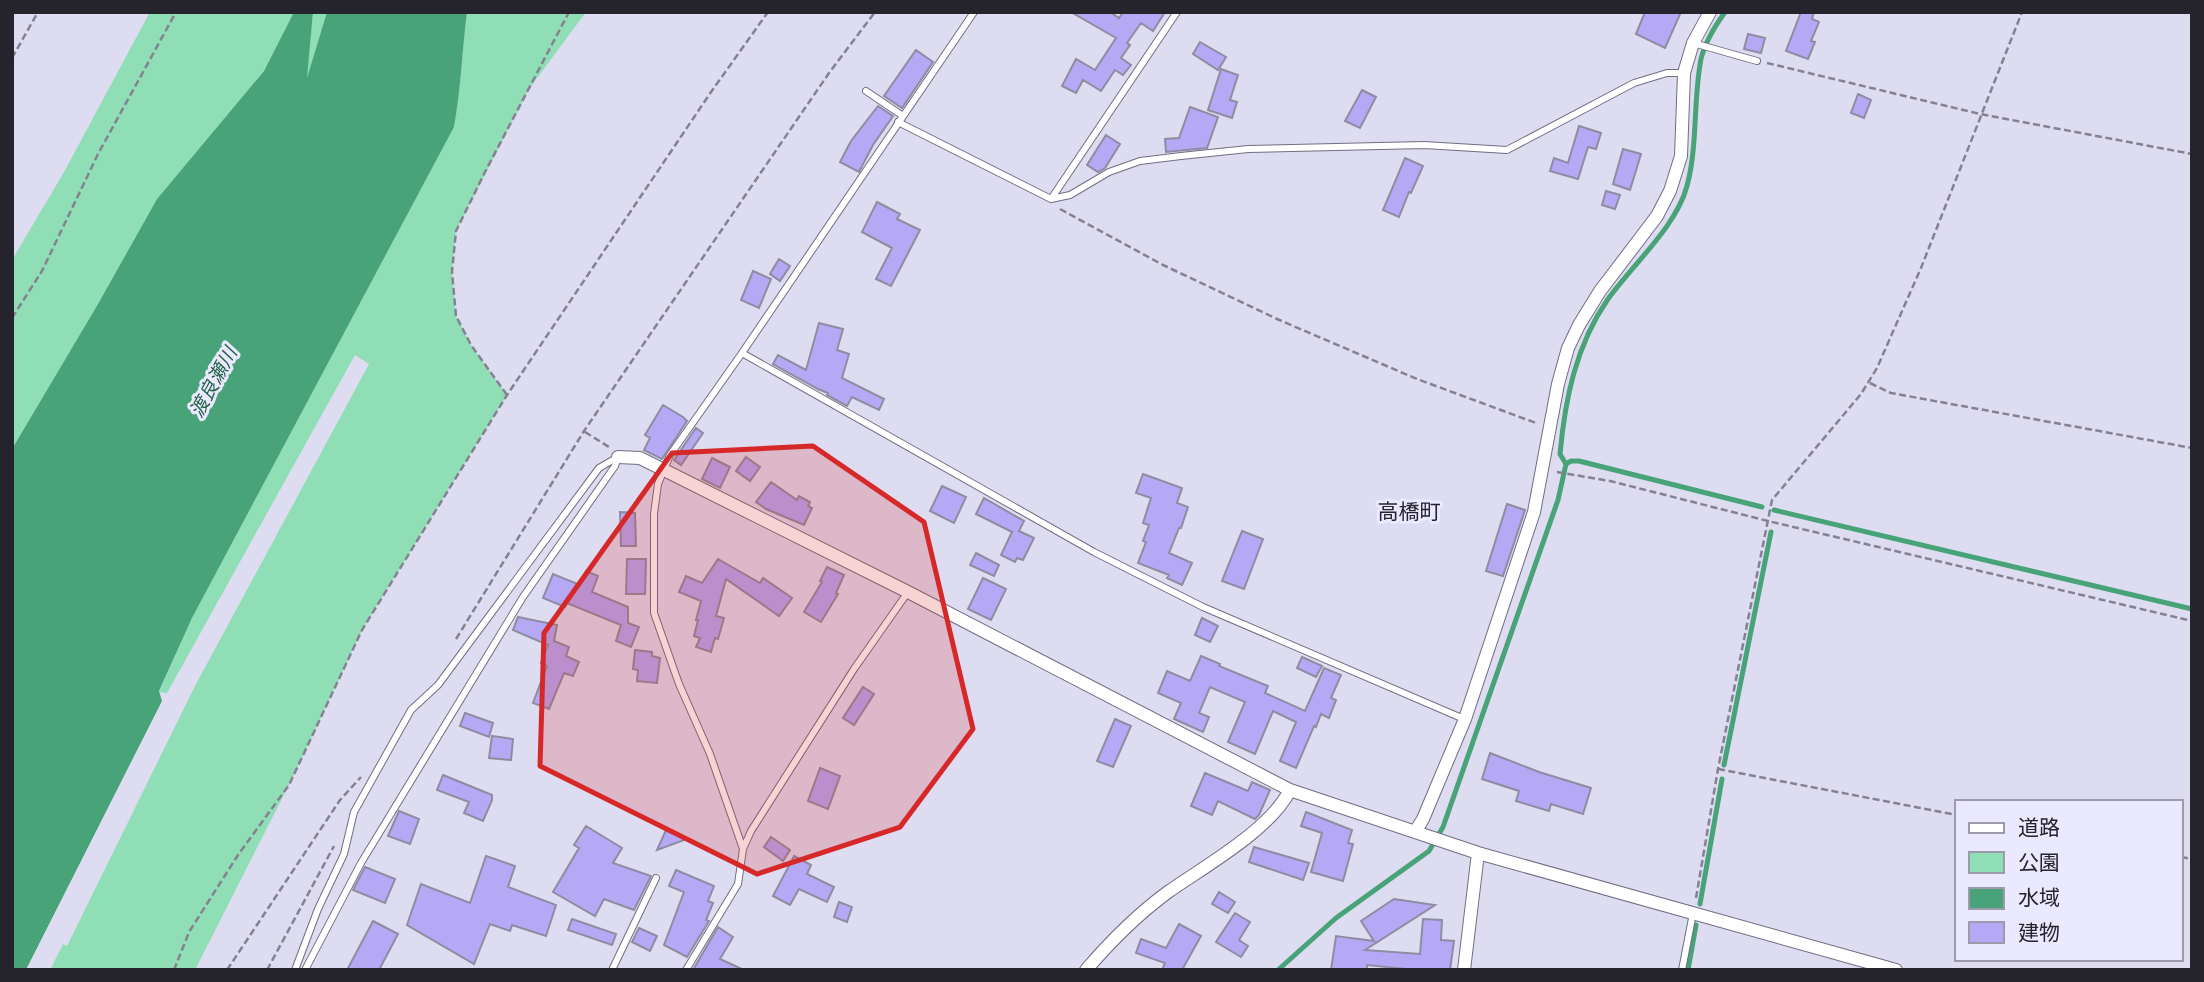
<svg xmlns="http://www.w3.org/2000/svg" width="2204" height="982" font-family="'PT Sans Narrow','Noto Sans JP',sans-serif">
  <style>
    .green { fill: #8fdeb5 }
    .water { fill: #48a378 }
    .pier { fill: #dedcf1 }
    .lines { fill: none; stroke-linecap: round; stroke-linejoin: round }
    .stream { stroke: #48a378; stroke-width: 5 }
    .building { fill: #b5a9f6; stroke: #8e8ca0; stroke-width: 2 }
    .service-casing { stroke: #706e81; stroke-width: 8 }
    .minor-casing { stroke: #706e81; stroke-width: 14 }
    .path { stroke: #848291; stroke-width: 2.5; stroke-dasharray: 7 3.5; stroke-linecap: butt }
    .service { stroke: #fff; stroke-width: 6 }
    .minor { stroke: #fff; stroke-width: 12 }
    .marked { fill: #d62828; fill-opacity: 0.2; stroke: #d62828; stroke-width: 5; stroke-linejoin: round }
    .labels { text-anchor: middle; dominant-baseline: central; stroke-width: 6; stroke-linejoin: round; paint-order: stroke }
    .water-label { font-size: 19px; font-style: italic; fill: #206345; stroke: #ebe9ff }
    .quarter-label { font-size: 21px; fill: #25242c; stroke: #ebe9ff }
  </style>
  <rect width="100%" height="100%" fill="#dedcf1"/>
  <path class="green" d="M150 12H294L264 71 157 199 98 304 12 449V260L64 172Z
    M313 12H327L306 83Z
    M467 12H586L529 89 456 231 452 272 456 316 471 345 507 395 362 630 295 773 195 970H50L63 944 67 946 195 686 369 364 355 355 167 693 159 692 192 618 454 127C461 89 462 51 467 12Z"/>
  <path class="water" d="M294 12H313L307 78 327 12H467C462 51 461 89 454 127L192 618 159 691 162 701 26 970H12V449L98 304 157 199 264 71Z"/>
  <path class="pier" d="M164 698 165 703 30 970H26Z"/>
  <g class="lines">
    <path class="stream" d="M1566 464 1571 461H1579L1762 507
      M1774 510 2192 609
      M1724 765 1771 532
      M1700 904 1722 779
      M1278 970 1336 918 1429 851 1443 827 1558 500 1566 464 1560 454C1565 399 1576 345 1608 299 1633 264 1676 227 1687 186 1698 145 1693 100 1701 59 1705 42 1715 26 1725 12
      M1688 970 1696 925"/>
  </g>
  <path class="building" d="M1071 12H1110L1119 18 1123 12H1165L1153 31 1141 23 1127 43 1130 45 1121 58 1131 65 1123 75 1115 70 1101 91 1083 80 1076 93 1062 86 1076 59 1095 70 1116 38Z
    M1645 12H1681L1665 48 1636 34Z
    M1801 12H1814L1812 19 1819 22 1811 41 1815 42 1808 59 1786 51Z
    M1748 34 1765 38 1761 53 1744 49Z
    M1200 42 1226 57 1218 70 1193 54Z
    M916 50 933 62 902 108 884 96Z
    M1221 69 1238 75 1230 100 1237 102 1232 118 1208 110Z
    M1362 90 1376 97 1360 128 1345 121Z
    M1858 94 1871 100 1864 118 1851 113Z
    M878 106 893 116 873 145 859 172 840 162 851 141Z
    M1190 107 1218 117 1207 148 1166 152 1165 139 1179 138Z
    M1579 126 1601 133 1596 149 1588 147 1578 179 1550 171 1554 158 1568 163Z
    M1106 135 1120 144 1105 168 1098 172 1087 165Z
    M1623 149 1641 154 1630 190 1613 184Z
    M1405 158 1423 166 1411 193 1409 192 1399 217 1383 210Z
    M1606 191 1620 195 1615 209 1602 205Z
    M877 202 900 214 897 219 920 230 891 286 876 279 892 248 862 232Z
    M779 259 790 266 780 281 770 274Z
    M753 271 771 279 759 308 741 300Z
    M819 323 843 329 837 350 849 354 842 378 884 399 879 410 852 397 847 406 827 395 828 393 818 389 773 364 778 355 806 370Z
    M663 405 683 417 687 421 662 459 644 450 650 438 645 435Z
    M696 428 703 433 681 465 674 460Z
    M746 457 760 467 750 481 736 471Z
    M712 458 730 467 720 488 702 479Z
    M1143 474 1182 488 1177 503 1188 507 1181 528H1179L1169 553 1192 563 1182 585 1167 578 1169 575 1138 563 1146 542 1143 541 1149 525 1143 523 1151 498 1136 493Z
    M771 482 797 500 799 496 810 502 808 506 812 508 804 525 766 509 756 502Z
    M942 486 966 497 954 523 930 511Z
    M984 498 1024 521 1019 531 1034 538 1023 560 1017 558 1015 562 1001 555 1012 532 976 514Z
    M1507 504 1525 510 1503 576 1486 571Z
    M620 512 635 513 636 546H621Z
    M1242 531 1263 539 1244 589 1222 581Z
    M976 553 999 565 994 576 970 565Z
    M627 559H646L645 594H626Z
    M718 559 760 583 763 578 792 598 779 616 726 579 716 616 724 618 718 639 715 638 711 652 696 647 700 638 694 636 698 620H696L701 601 679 592 686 576 702 583Z
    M827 567 844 575 836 593 838 594 821 622 804 612 822 582 820 581Z
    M586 571 598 576 592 592 628 607V623L639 627 631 647 616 641 621 625 567 603 565 607 543 598 553 574 580 585Z
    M983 578 1006 589 991 620 968 609Z
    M518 617 557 625 554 641 569 647 566 656 579 662 573 676 564 673 549 709 533 703 547 666 541 663 548 645 513 630Z
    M1202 618 1218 626 1210 642 1195 635Z
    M635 650 652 652V656L660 658 657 683 637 681 638 670 633 669Z
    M1201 656 1220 664 1219 666 1268 686 1265 693 1305 711 1324 668 1341 675 1331 698 1336 700 1329 718 1321 714 1316 727 1314 726 1296 768 1280 761 1296 722 1273 711 1255 754 1228 742 1245 702 1210 687 1199 713 1209 717 1203 732 1174 719 1181 703 1158 693 1167 671 1190 681Z
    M1302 657 1322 666 1316 677 1297 668Z
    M863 687 874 694 854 725 843 718Z
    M465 713 493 723 489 737 460 726Z
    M1115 719 1131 726 1113 767 1097 761Z
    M492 736 513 739 511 760 489 758Z
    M1490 753 1539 772 1591 788 1583 814 1551 804 1549 811 1516 801 1519 791 1482 779Z
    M820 768 840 776 828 809 808 801Z
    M1205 773 1248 791 1252 782 1270 790 1259 815 1255 819 1218 801 1212 815 1191 806Z
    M443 775 492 795V800L483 821 464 813 469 802 437 790Z
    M399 811 419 819 410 844 388 836Z
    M1306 812 1352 830 1348 843 1353 844 1343 881 1311 872 1322 833 1301 826Z
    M586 826 622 848 613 863 651 876 634 910 604 899 595 916 553 892 579 848 574 845Z
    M666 830 687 839 657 850Z
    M771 837 790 850 783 861 764 847Z
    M1254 847 1309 863 1303 880 1249 862Z
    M486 856 515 866 508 887 556 905 546 936 512 925 510 931 490 924 474 964 407 925 421 884 470 903Z
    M794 856 811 865 807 874 834 887 827 902 799 889 790 905 773 896Z
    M365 867 395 879 385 903 353 890Z
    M676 870 714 886 708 901 713 903 706 920 709 921 687 957 664 945 684 892 669 886Z
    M1219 892 1235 902 1228 913 1212 904Z
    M1394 899 1435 905 1365 950 1420 954 1423 919 1442 920 1441 940 1454 941 1450 970H1416L1367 965V970H1331L1336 936 1374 941 1361 921Z
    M839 902 852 907 847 922 834 917Z
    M1235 913 1250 922 1239 940 1248 946 1241 957 1216 942Z
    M572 919 616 934 612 945 568 930Z
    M373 921 398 934 379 970H347Z
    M1179 924 1201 936 1182 970H1162L1165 963 1136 953 1141 939 1166 948Z
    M718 927 733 937 720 959 744 970H693Z
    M639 928 657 936 650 951 632 942Z"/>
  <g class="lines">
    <defs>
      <path id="service" d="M1693 43 1757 61
        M866 91 903 116
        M898 122 1051 199 1070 195 1109 172 1140 161 1181 156 1248 149 1424 145 1507 150 1634 83 1667 73H1683
        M1051 199 1177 12
        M742 353 1094 552 1203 607 1464 719
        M743 849 751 831 854 669 908 592
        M295 970 318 909 344 854 354 812 411 710 438 685 599 468 618 457
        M305 970 361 863 523 597 615 466 618 457
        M612 970 656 878
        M686 970 738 884 743 849 710 754 679 684 654 613V514L658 484 670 455 742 353 974 12
        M1682 970 1693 913"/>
      <path id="minor" d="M618 457 640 458 908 592 1290 790 1478 853 1896 970
        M1415 832 1423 819 1465 719 1534 512 1558 384 1568 348 1579 325 1600 291 1657 216 1670 191 1681 156 1684 73 1693 43 1710 12
        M1086 970C1110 942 1138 914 1168 892 1205 866 1270 830 1290 790
        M1464 970 1478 853"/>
    </defs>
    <use href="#service" class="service-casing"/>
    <use href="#minor" class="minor-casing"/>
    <path class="path" d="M12 58 38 12
      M1767 63 1980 114 2192 154
      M1060 209 1163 265 1277 319 1417 379 1536 423
      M12 318 42 271 98 154 176 12
      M1870 383 1891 393 2192 448
      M507 395 471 345 456 316 452 272 456 231 485 172 569 12
      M585 432 609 447
      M1557 472 1610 481 1768 521 2192 621
      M456 639 584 431 829 73 875 12
      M1718 769 1957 815
      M2181 857 2192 859
      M1696 898 1718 769 1772 500 1861 394 1877 368 1921 268 2022 12
      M174 970 189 932 238 855 289 785 362 630 507 395 711 92 768 12
      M227 970 340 800 361 777
      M267 970 334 846"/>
    <use href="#service" class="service"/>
    <use href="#minor" class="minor"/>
  </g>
  <path class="marked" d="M813 446 924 522 973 729 900 827 757 874 540 766 544 633 672 453Z"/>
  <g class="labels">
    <g class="water-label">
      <text transform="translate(213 382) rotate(-61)">渡良瀬川</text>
    </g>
    <g class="quarter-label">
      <text x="1409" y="511">高橋町</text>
    </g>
  </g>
  <rect width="2204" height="982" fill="none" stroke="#25242c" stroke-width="28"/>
  <rect x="1955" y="800" width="228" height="161" fill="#ebe9ff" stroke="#9c9aab" stroke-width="2"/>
  <rect x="1969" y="823" width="35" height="10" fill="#ffffff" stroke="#9c9aab" stroke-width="2"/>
  <text x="2018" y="835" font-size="21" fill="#25242c">道路</text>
  <rect x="1969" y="852" width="35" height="21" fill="#8fdeb5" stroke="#9c9aab" stroke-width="2"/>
  <text x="2018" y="870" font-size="21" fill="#25242c">公園</text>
  <rect x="1969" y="888" width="35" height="21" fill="#48a378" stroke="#9c9aab" stroke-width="2"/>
  <text x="2018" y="905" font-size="21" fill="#25242c">水域</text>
  <rect x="1969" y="922" width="35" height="21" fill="#b5a9f6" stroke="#9c9aab" stroke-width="2"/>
  <text x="2018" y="940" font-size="21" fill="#25242c">建物</text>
</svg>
